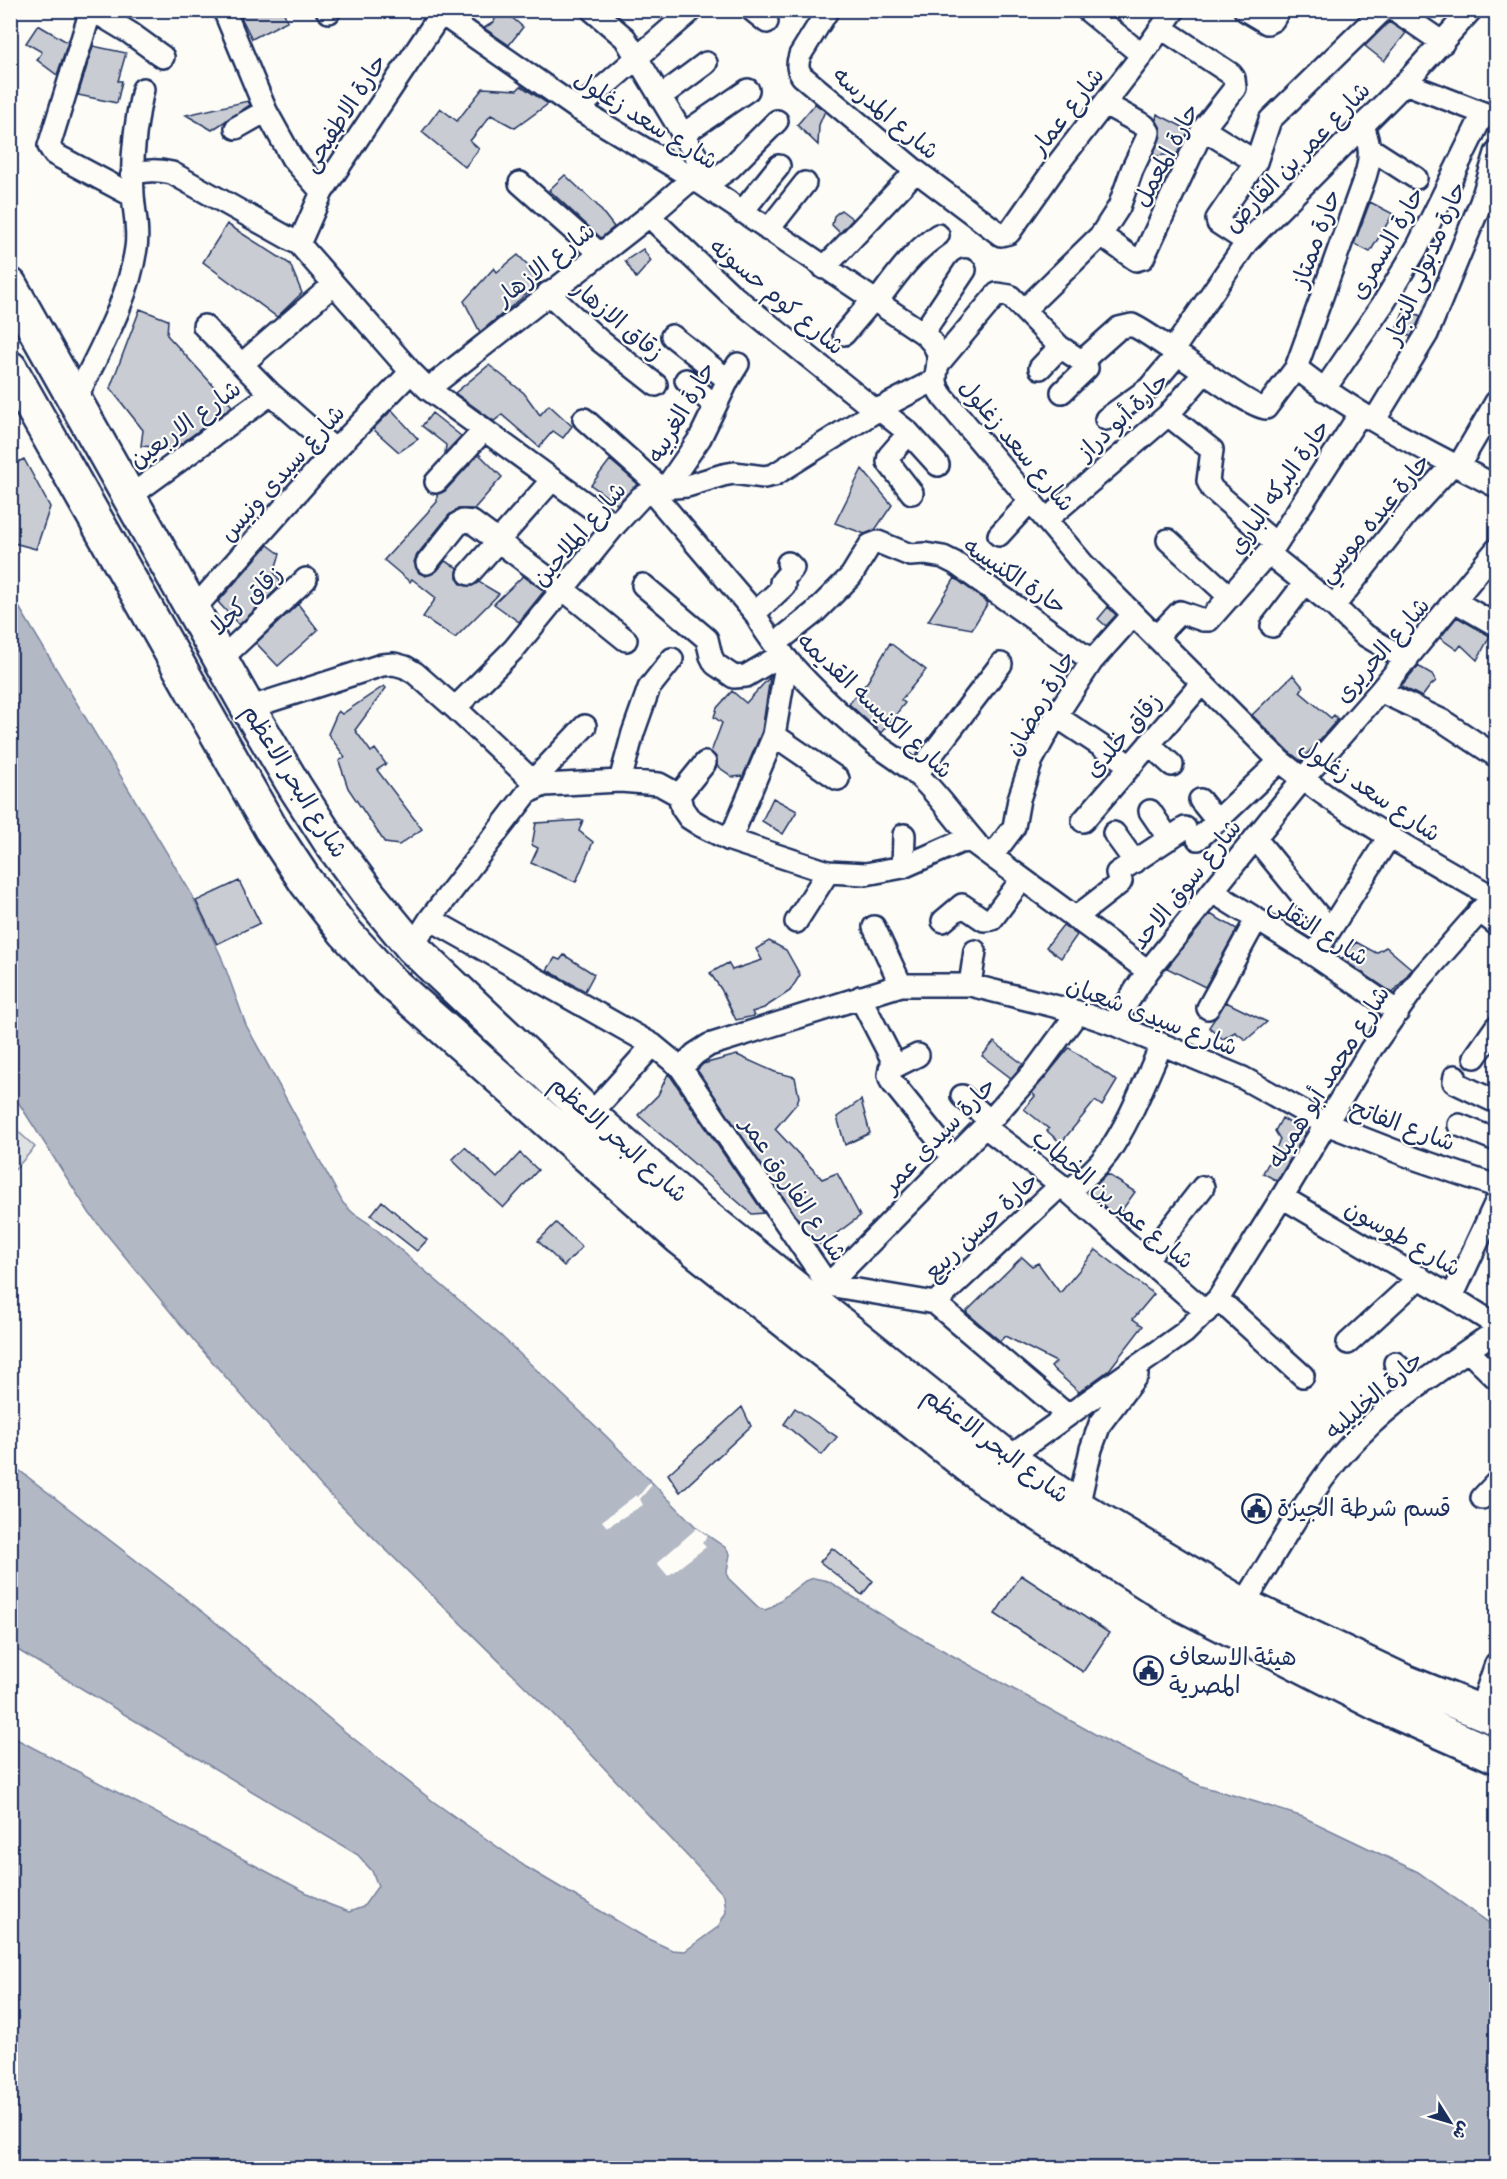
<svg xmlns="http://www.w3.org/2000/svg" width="1507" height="2179" font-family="Caveat,'Playpen Sans Arabic',sans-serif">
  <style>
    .green { fill: #e0e1e3; stroke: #7e88a0; stroke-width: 1.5 }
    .water { fill: #b3b8c5; stroke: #76819c; stroke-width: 1.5 }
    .pier { fill: #fdfcf7 }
    .building { fill: #c9ccd3; stroke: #1b2f5e; stroke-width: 1.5 }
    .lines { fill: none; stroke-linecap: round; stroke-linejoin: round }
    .street-casing { stroke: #1b2f5e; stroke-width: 26 }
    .primary-casing { stroke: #1b2f5e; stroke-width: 38 }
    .street { stroke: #fdfcf7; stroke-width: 21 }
    .primary { stroke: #fdfcf7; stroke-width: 33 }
    .labels { text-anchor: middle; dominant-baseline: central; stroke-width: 4.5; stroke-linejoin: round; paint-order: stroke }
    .street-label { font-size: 24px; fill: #1b2f5e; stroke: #fdfcf7 }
    .poi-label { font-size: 24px; fill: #1b2f5e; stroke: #fdfcf7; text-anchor: start }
  </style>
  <rect width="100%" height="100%" fill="#fdfcf7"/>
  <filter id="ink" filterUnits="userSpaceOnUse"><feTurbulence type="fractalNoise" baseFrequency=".0167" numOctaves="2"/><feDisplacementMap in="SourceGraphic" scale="12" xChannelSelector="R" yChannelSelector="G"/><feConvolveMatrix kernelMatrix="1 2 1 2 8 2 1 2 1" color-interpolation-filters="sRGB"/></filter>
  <g filter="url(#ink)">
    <path class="green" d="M11 1125 35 1147 11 1174Z"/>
    <path class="water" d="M10 592 191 893 221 956 246 1025 343 1203 353 1213 370 1224 500 1335 607 1437 697 1528 726 1548 730 1554 727 1571 728 1578 759 1608 765 1610 770 1608 805 1581 814 1578 828 1581 899 1626 1111 1743 1201 1786 1243 1798 1303 1817 1418 1872 1496 1928V2168H11V1736L328 1904 349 1912 363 1907 378 1886 372 1871 358 1855 11 1646V1464L208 1616 344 1731 434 1802 526 1867 646 1938 672 1950 685 1951 718 1927 726 1912 724 1895 556 1717 322 1487 196 1343 90 1214 11 1091Z"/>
    <path class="pier" d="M650 1482 652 1485 640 1499 643 1505 607 1527 602 1521 636 1495 638 1497Z
      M697 1528 708 1536 702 1543 706 1547 668 1576 657 1563Z"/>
    <path class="building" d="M251 10H283L287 21 252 39 241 17Z
      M498 10H503L523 27 509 45 484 28 494 22Z
      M1389 22 1406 33 1384 61 1365 46Z
      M38 25 67 42 69 39 57 75 37 60 42 52 26 43Z
      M93 46 126 53 118 81H122L117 103 78 95Z
      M521 86 548 104 515 128 491 115 470 141 479 149 465 167 422 132 440 108 457 121 483 88 517 90Z
      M248 101 250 105 212 130 186 115Z
      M815 104 825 111 819 125 818 145 797 125Z
      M1157 114 1189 130 1177 154 1155 156 1153 154 1161 135V129L1156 119Z
      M565 175 597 205 614 227 601 238 549 190Z
      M1370 202 1393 214 1370 252 1354 244Z
      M841 210 853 219 840 233 832 225 834 216Z
      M227 224 290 264 302 293 277 317 203 262Z
      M643 249 651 261 636 278 625 261Z
      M518 255 531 268 527 270 540 283 480 332 464 301 494 268 497 272Z
      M140 309 168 320 167 335 232 406 175 448 141 446 143 430 110 388Z
      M1405 309 1421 316 1411 337 1406 334V332L1397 327Z
      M489 365 524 393 540 415 549 405 572 426 563 438 553 431 539 447 502 415 494 421 455 393Z
      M392 410 418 439 399 452 373 429Z
      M432 413 461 436 445 453 446 445 422 426Z
      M479 454 502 477 474 509H458L449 515 417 555 414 562 419 573 426 576 437 571 445 561 458 568 457 577 461 584 472 586 479 582 499 594 455 638 423 617 436 598 412 579 410 582 384 560 437 502V494L445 491Z
      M24 459 50 507 36 549 14 543 10 537V466Z
      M610 460 638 484 617 504 591 485Z
      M862 469 892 505 875 530 865 534 835 523Z
      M268 545 280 554 274 572 282 584 239 625 218 602Z
      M523 576 544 591 519 622 494 604Z
      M955 578 988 603 972 629 928 621Z
      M298 604 318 630 278 666 256 643Z
      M1108 607 1116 615 1106 626 1098 619Z
      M1457 617 1490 636 1477 660 1461 645 1457 650 1440 638Z
      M890 643 926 670 901 700 905 703 881 733 849 704 868 681Z
      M1418 666 1432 674 1436 681 1430 686 1422 697 1401 686Z
      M1293 675 1303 687 1300 692 1331 718 1334 715 1338 719 1301 761 1288 751 1252 715Z
      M770 677 762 731 743 776 733 777 717 766V758L711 752 722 723 714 717 717 708 732 691 746 703Z
      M384 686 386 688 355 730 371 752 375 749 386 764 377 770 422 829 399 845 385 843 348 788 339 761 345 757 328 734 338 711 342 714Z
      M773 798 797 811 783 834 762 821Z
      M583 820 579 831 593 842 576 882 531 863 538 848 532 845 536 823Z
      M239 881 260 923 217 944 196 901Z
      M1210 914 1237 929 1205 987 1167 968Z
      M1063 925 1077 935 1061 958 1046 947Z
      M769 941 786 950 800 975 790 991 764 1008 752 1012 754 1016 736 1020 721 989 710 973 728 963 732 970 762 960 756 949Z
      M1356 942 1376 953 1386 947 1412 969 1393 993 1342 959Z
      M564 955 594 974 585 991 547 970 555 958 560 960Z
      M1226 1002 1267 1022 1246 1040 1235 1032 1223 1039 1209 1027Z
      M994 1042 1023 1064 1011 1078 982 1056Z
      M1069 1048 1117 1081 1102 1106 1095 1101 1061 1143 1047 1131 1049 1129 1024 1109 1035 1096 1032 1093Z
      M737 1055 775 1072 795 1077 799 1097 797 1103 775 1129 822 1179 837 1173 860 1216 821 1245 811 1238 697 1070 703 1064Z
      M668 1074 671 1077 764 1213 752 1214 638 1115 658 1095Z
      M861 1100 870 1133 845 1145 837 1117Z
      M1282 1118 1306 1133 1277 1181 1263 1173 1274 1153 1280 1139 1275 1131Z
      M465 1147 497 1178 520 1153 538 1170 503 1208 452 1160Z
      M1107 1174 1135 1192 1117 1217 1089 1193Z
      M382 1201 427 1240 417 1251 371 1215Z
      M556 1223 582 1247 564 1266 538 1241Z
      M1096 1250 1154 1294 1133 1319 1143 1326 1109 1370 1079 1392 1051 1367 1056 1362 1005 1336 1000 1341 966 1312 1022 1257 1032 1266 1038 1263 1060 1293Z
      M742 1407 751 1426 680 1492 668 1474Z
      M795 1408 837 1437 822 1455 784 1424Z
      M832 1548 873 1581 862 1595 820 1562Z
      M1021 1575 1109 1633 1083 1672 995 1614Z"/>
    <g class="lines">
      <defs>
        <path id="street" d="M91 10 49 146 54 154 133 196
          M92 10 130 33 163 57
          M224 10 266 111 292 158 322 192
          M327 10 329 12
          M436 10 578 109 693 178 923 333C955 361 923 371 943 397L1084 565 1280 761C1345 814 1420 855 1493 897H1496
          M592 10 625 38 711 181
          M752 10 767 22
          M828 10 800 55C797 64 797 69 802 76L916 171 1001 235 1009 233 1057 165 1142 55 1174 10
          M1087 10 1142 55
          M1245 10 1267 23 1273 20 1279 10
          M1395 10 1443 43
          M1405 83 1496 118
          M660 97 706 63
          M578 109 692 10
          M236 128 266 111
          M1203 129 1256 162
          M682 135 748 90
          M1371 149 1416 178
          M132 174C147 170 157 170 172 173L299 244 411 372 428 389 615 525
          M520 183 599 253
          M705 186 730 168 777 121
          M742 212 779 166
          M649 216 731 294 876 411
          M768 230 805 183
          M1101 235 1136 260 1143 258 1203 129 1235 88 1234 78 1231 74 1163 29
          M1247 242 1218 223 1217 219 1256 162 1270 120 1383 10
          M299 244 322 192 440 15
          M824 268 916 171
          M548 293 599 340 656 385
          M876 303C895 277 911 253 938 235
          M1025 309 1101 235 1119 207 1132 170 1148 136 1149 132 1145 126 1105 104
          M204 326 271 394 335 450
          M923 333 965 270
          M844 334 872 301
          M672 336 728 380
          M1173 350 1247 242 1405 83 1471 10
          M1082 361 1119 328 1132 325C1157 336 1249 409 1266 408L1296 368 1365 177C1372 155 1370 146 1363 125
          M939 363 997 294 1010 296 1060 347 1086 364 1087 368 1062 392
          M242 364 333 285
          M1040 368 1060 347
          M1296 368C1357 416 1427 451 1496 486
          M686 380 715 406
          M428 389 649 216 693 178
          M1324 390 1383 304 1418 246 1483 114
          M75 401C98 352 128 303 136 248 139 229 134 213 133 194 131 158 135 124 143 89
          M879 409 909 433 938 465
          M1168 415 1212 450 1208 481 1212 489 1276 544
          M584 419 661 488
          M1106 419 1149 388 1178 354
          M1374 421 1427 334 1481 202 1496 153
          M909 433 889 456 888 462 912 493
          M1458 467 1496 402
          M436 482 484 430
          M667 486 700 438 728 380 738 364
          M651 491 755 613C774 655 839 714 875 744 889 754 904 763 916 774 937 792 957 822 976 843
          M129 497 271 394
          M1047 519 1168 415 1205 372
          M999 535 1031 500
          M1168 540 1230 597
          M1268 553 1334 606 1363 634 1407 660
          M427 563 459 523 463 521 472 522 564 590 626 640
          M469 574 552 480
          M643 585 707 639 711 656 715 664 734 677 746 676 783 654
          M1456 602 1496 625
          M1334 606 1406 515 1453 464
          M194 609 335 450 411 372
          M755 613 784 586 781 582 793 568 788 563
          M1272 626 1305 583
          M1156 637 1180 612 1203 620H1209L1276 544 1360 414
          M775 644 814 613 851 576 870 545 878 542 910 555 925 554 943 557 955 563 1092 661
          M221 659 306 579
          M1380 691 1443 721 1496 756
          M248 708 382 665 394 664 405 667 415 673 455 708 538 786
          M455 708 514 649 615 525 641 497 661 488 687 486 723 475 734 473 764 477 774 475 879 409 935 380
          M1056 716 1131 766
          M774 735 838 779
          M1149 744 1172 765
          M917 774 1001 664
          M533 781 585 726
          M620 781 633 733 649 688 672 659
          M679 795 705 763
          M1200 800 1217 821
          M1150 811 1169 839
          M1083 821 1202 683
          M1114 833 1135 862
          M1198 839 1280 761
          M1256 839 1330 930
          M730 840 774 735 787 659
          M992 856 1014 827 1019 799 1032 760 1056 716 1092 661 1133 615
          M903 867 904 835
          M1213 892 1314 955 1398 1012
          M1479 911 1496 924
          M1075 918 1120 883 1121 881 1117 873 1185 828
          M430 919 653 1045 681 1068 828 1285 935 1303 1067 1415
          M943 921 962 905 984 920 992 919 1022 879
          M796 922 828 872
          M874 927 901 985
          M412 947 430 919 528 792 544 785 620 781 659 784 679 795 682 808 689 818 700 825 730 840 828 872 866 874 903 867 960 842 971 841 1148 971
          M1314 955 1389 837
          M970 985 975 951
          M860 997 895 1065
          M1208 1008 1256 920
          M1113 1024 1148 971 1302 780 1380 691 1496 550
          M918 1055 890 1069 889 1075 891 1081 953 1158
          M1475 1057 1496 1027
          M681 1068 695 1054 709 1045 901 985H970L1078 1012 1113 1024 1243 1078 1326 1124 1416 1159 1496 1186
          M1455 1076 1454 1082 1496 1102
          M962 1096 990 1121
          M590 1115 653 1045
          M1459 1125 1496 1140
          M985 1127 1061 1185 1206 1312
          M1068 1191C1083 1180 1097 1168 1108 1153 1131 1120 1145 1080 1162 1044
          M1282 1197 1452 1297 1496 1325
          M1147 1259 1203 1187
          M828 1285 990 1121 1037 1068 1078 1012
          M1452 1297 1496 1202
          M1218 1299 1303 1376
          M935 1303 1061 1185
          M1348 1343 1420 1277
          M1468 1351 1496 1378
          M1395 1363 1419 1386
          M1008 1458 1184 1333 1218 1299 1282 1197 1371 1049 1422 977 1496 893
          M1482 1498 1496 1483
          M1078 1507 1091 1449 1100 1424 1137 1375
          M1243 1605C1277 1551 1314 1481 1359 1436 1399 1395 1450 1363 1496 1331
          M1480 1711 1496 1664"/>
        <path id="primary" d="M10 285 248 708 295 787 331 843 370 896 412 947 590 1115 700 1212 1008 1458 1078 1507 1243 1605 1403 1681 1496 1718
          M10 368 271 829 306 882 345 932 388 979 679 1237 989 1482 1176 1601 1378 1704 1496 1756"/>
      </defs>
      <use href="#street" class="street-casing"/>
      <use href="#primary" class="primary-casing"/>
      <use href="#street" class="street"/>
      <use href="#primary" class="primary"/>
    </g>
  </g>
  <defs>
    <symbol id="civic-ring" viewBox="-11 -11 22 22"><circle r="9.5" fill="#fdfcf7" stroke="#1b2f5e" stroke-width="1.5"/><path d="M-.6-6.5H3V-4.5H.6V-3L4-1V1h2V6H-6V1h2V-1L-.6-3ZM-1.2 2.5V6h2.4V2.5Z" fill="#1b2f5e"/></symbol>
  </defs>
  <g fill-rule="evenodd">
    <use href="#civic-ring" x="1240" y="1492" width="33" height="33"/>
    <use href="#civic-ring" x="1132" y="1654" width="33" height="33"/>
  </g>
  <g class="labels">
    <g class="street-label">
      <text transform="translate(1067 111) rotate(-52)">شارع عمار</text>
      <text transform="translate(344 113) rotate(-57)">حارة الاطفيحى</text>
      <text transform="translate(886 113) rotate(40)">شارع المدرسه</text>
      <text transform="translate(646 120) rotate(32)">شارع سعد زغلول</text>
      <text transform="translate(1166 155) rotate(-62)">حارة المعمل</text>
      <text transform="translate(1297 157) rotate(-46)">شارع عمر بن الفارض</text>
      <text transform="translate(1316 238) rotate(-70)">حارة ممتاز</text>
      <text transform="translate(1387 243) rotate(-60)">حارة السمرى</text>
      <text transform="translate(1425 263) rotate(-67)">حارة مدبولى النجار</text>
      <text transform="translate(545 264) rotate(-38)">شارع الازهار</text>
      <text transform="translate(777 296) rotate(40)">شارع كوم حسونه</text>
      <text transform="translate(618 320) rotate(40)">زقاق الازهار</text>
      <text transform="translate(681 412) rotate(-60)">حارة الغربيه</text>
      <text transform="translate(1123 416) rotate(-43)">حارة أبو دراز</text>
      <text transform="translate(185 424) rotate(-36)">شارع الاربعين</text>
      <text transform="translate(1017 445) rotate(50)">شارع سعد زغلول</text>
      <text transform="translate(282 473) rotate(-48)">شارع سيدى ونيس</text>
      <text transform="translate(1279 487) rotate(-55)">حارة البركه الباري</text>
      <text transform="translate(1374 518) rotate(-50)">حارة عبده موسي</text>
      <text transform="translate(579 534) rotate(-49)">شارع الملاحين</text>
      <text transform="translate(1015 576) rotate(34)">حارة الكنيسه</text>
      <text transform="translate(246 600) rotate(-43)">زقاق كحلا</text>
      <text transform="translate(1382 650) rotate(-49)">شارع الحريرى</text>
      <text transform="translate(1040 703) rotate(-60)">حارة رمضان</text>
      <text transform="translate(875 705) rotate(43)">شارع الكنيسه القديمه</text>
      <text transform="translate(1123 735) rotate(-49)">زقاق خلدى</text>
      <text transform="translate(295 781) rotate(58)">شارع البحر الاعظم</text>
      <text transform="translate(1370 790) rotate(34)">شارع سعد زغلول</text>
      <text transform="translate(1186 884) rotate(-51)">شارع سوق الاحد</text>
      <text transform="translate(1319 930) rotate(32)">شارع النقلى</text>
      <text transform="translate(1152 1016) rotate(21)">شارع سيدى شعبان</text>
      <text transform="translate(1328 1077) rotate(-58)">شارع محمد أبو هميله</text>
      <text transform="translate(1403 1125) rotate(20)">شارع الفاتح</text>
      <text transform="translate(939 1135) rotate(-46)">حارة سيدى عمر</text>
      <text transform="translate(619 1139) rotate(42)">شارع البحر الاعظم</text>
      <text transform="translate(794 1189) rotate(56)">شارع الفاروق عمر</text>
      <text transform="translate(1113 1199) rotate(40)">شارع عمر بن الخطاب</text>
      <text transform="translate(981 1226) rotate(-43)">حارة حسن ربيع</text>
      <text transform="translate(1403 1238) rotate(30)">شارع طوسون</text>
      <text transform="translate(1374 1395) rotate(-41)">حارة الخليليه</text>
      <text transform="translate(996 1445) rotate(37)">شارع البحر الاعظم</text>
    </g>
    <g class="poi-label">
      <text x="1277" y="1508">قسم شرطة الجيزة</text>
      <text x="1169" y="1657">هيئة الاسعاف<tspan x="1169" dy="28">المصرية</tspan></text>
    </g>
  </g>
  <rect width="1507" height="2179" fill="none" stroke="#fdfcf7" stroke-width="36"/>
  <rect x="18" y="18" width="1471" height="2143" fill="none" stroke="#1b2f5e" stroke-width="2" filter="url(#ink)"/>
  <g transform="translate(1450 2122) rotate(127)" stroke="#fdfcf7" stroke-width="4.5" paint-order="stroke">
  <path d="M0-4.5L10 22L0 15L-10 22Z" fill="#1b2f5e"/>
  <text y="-9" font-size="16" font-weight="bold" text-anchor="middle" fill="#1b2f5e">ش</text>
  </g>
</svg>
